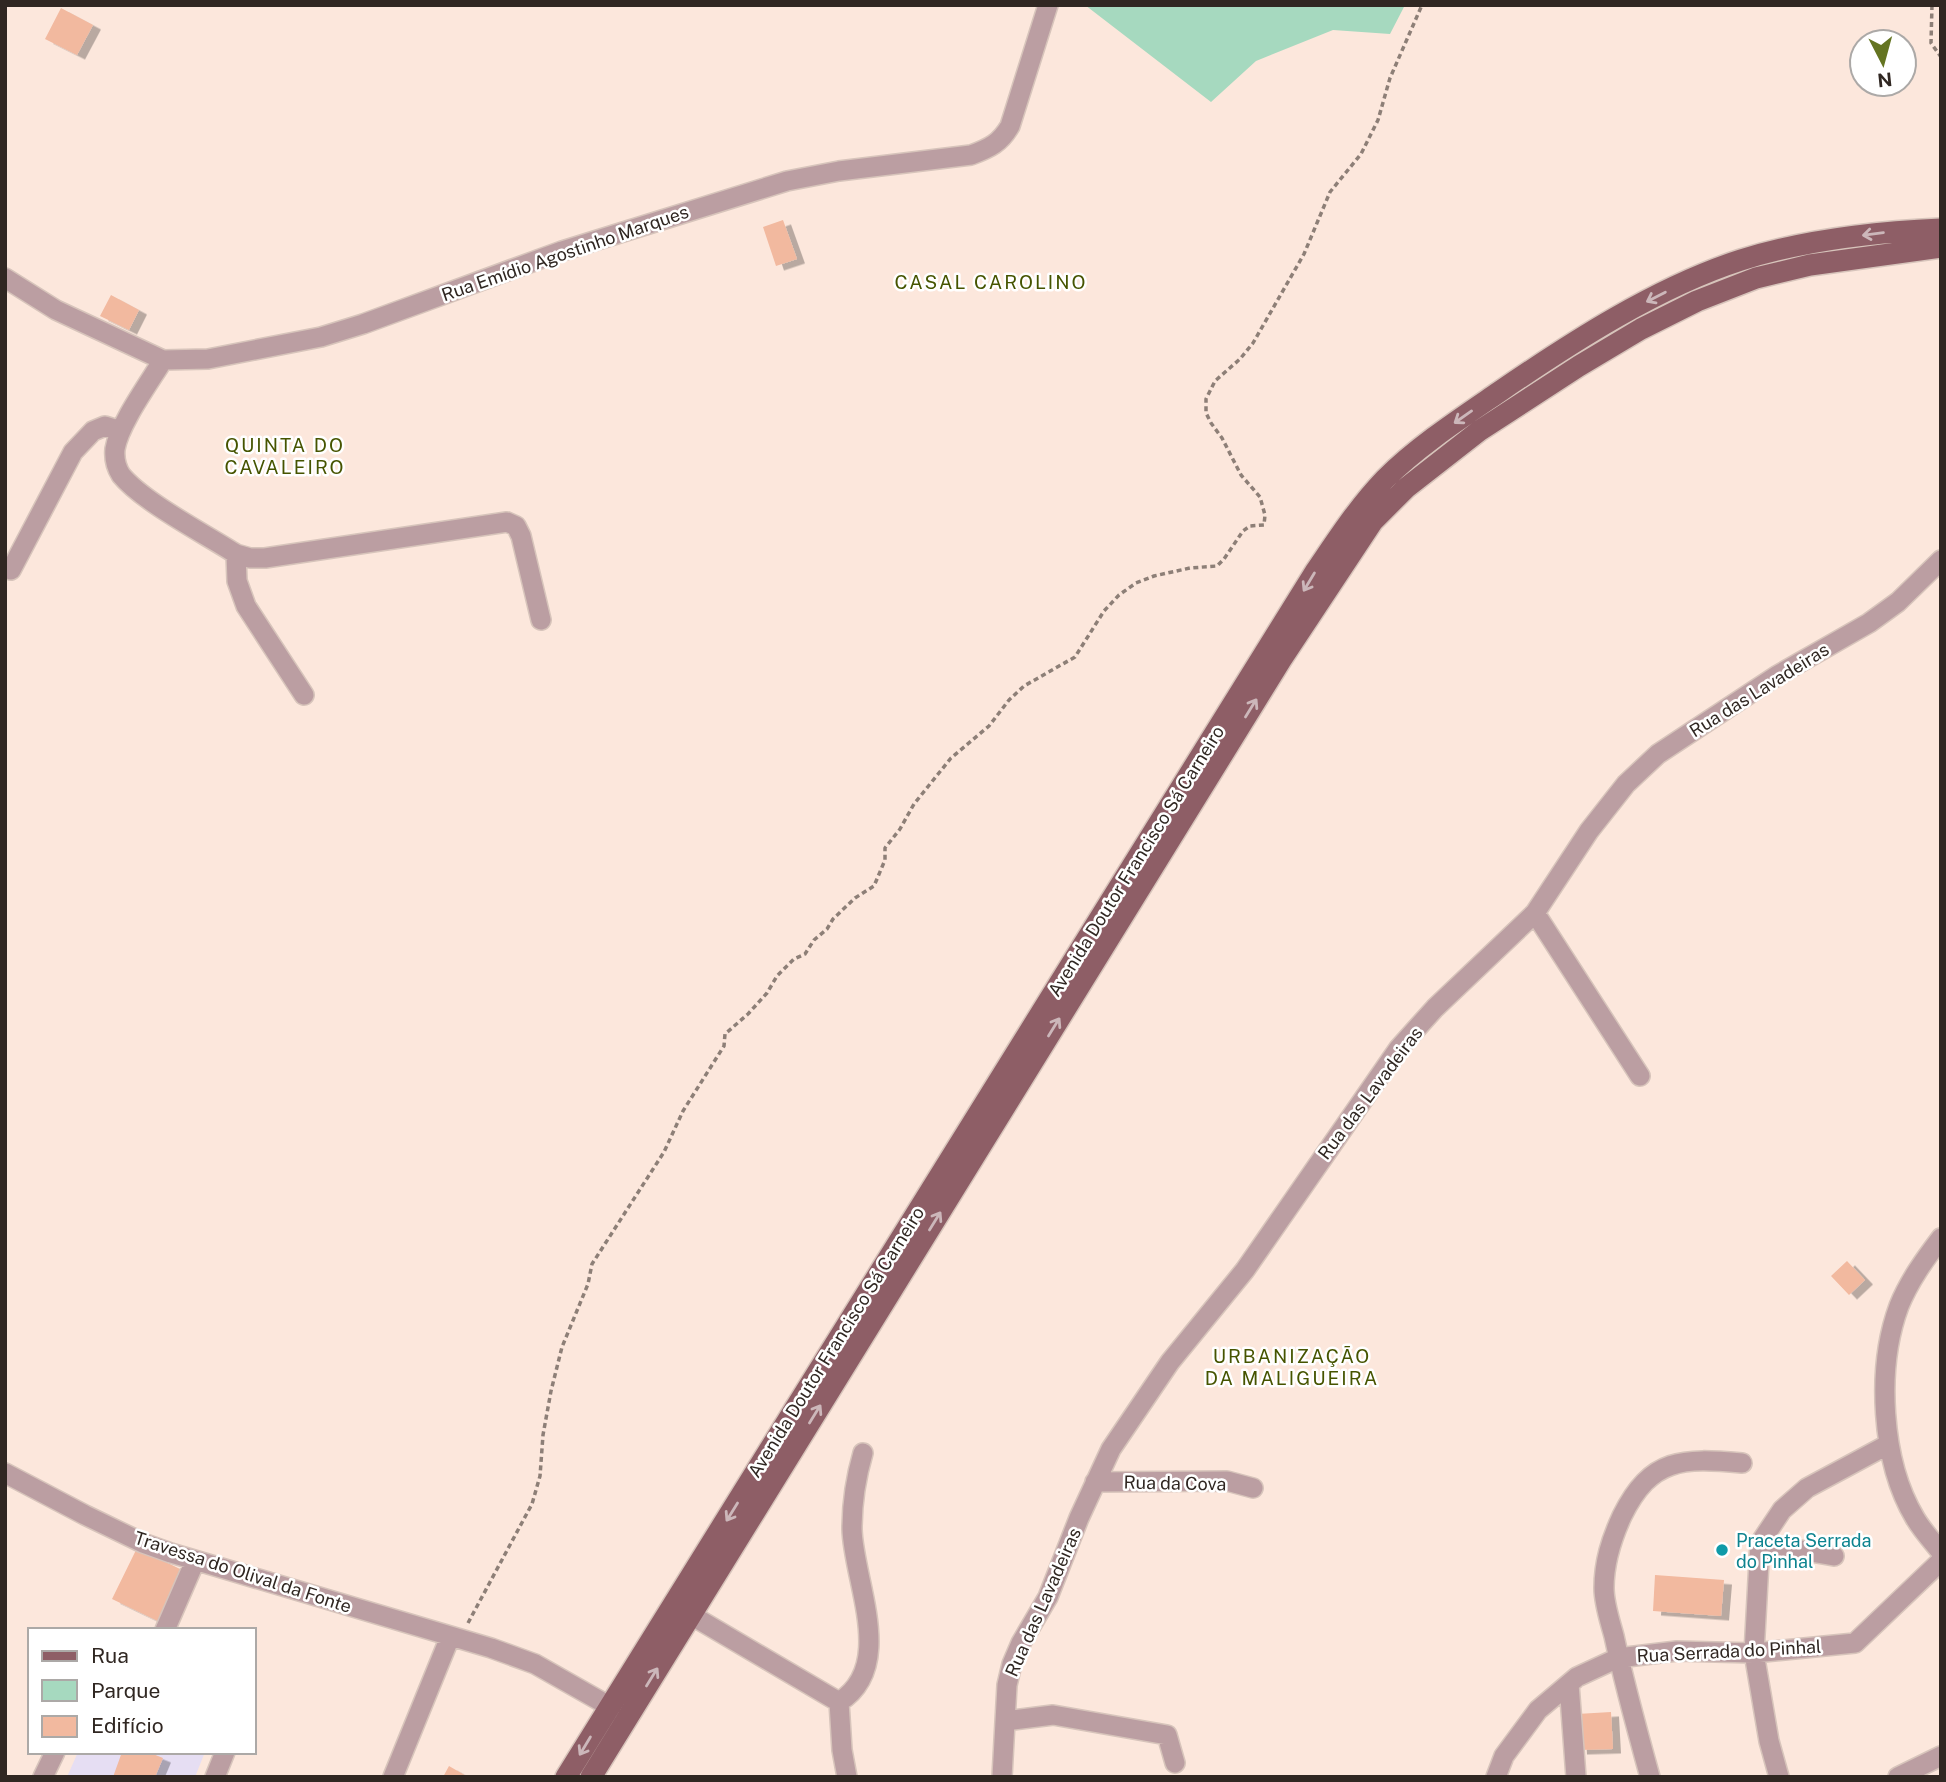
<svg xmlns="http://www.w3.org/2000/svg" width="1946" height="1782" font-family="'Public Sans',sans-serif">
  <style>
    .education { fill: #e6def3 }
    .green { fill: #a6d9bf }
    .building { fill: #f2b99f; filter: url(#shadow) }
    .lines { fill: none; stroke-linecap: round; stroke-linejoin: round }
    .minor-casing { stroke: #d7c4bb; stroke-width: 22 }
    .major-casing { stroke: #d7c4bb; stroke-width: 24 }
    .path { stroke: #8d7f77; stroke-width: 3.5; stroke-dasharray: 5 3.5; stroke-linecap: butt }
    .minor { stroke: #bb9ea2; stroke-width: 19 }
    .major { stroke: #8e5e66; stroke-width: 21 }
    .oneway { stroke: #ccb7ba }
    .culture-dot { fill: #0f9aa8; stroke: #fff; stroke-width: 2.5 }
    .labels { text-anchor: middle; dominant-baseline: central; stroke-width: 5; stroke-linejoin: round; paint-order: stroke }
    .street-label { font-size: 18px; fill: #302722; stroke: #fff }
    .culture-label { font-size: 18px; fill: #0d838f; stroke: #fff; text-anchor: start }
    .neighbourhood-label { font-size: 19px; letter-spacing: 2px; fill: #465400; stroke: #fff }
  </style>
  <defs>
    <filter id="shadow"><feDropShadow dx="8" dy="4.5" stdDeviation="0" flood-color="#0004"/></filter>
  </defs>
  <rect width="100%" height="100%" fill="#fce7dc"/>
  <path class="education" d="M78 1752H205L195 1777H67Z"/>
  <path class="green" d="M1085 5H1405L1390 34 1333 30 1256 61 1211 102Z"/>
  <path class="building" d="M61 8 93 25 77 55 45 39Z
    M783 220 797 259 776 266 763 227Z
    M111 295 139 310 129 330 100 316Z
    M1847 1261 1865 1280 1849 1295 1831 1276Z
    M137 1548 186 1572 162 1623 112 1599Z
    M1655 1575 1724 1580 1721 1616 1653 1611Z
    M1611 1712 1613 1749 1579 1750 1577 1714Z
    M122 1752H148L163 1758 155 1777H113Z
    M449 1766 468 1777H443Z"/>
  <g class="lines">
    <defs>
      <path id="minor" d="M5 278 56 310 163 360 208 359 321 337 363 324 562 251 787 181 839 171 971 155C990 148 1000 143 1010 126L1048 5
        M163 360C149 383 119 424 115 449 114 459 116 467 121 475 143 502 205 534 236 554L250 558H265L507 522 516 526 521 536 541 620
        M236 554 237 581 246 606 304 695
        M11 570 73 452 93 431 105 426 121 431
        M1535 913 1640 1076
        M1941 1238C1925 1259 1909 1281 1899 1306 1876 1368 1881 1461 1915 1518 1922 1530 1932 1541 1941 1552
        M5 1473 85 1515 143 1543 171 1553 491 1648 535 1664 609 1706
        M1095 1482 1227 1481 1253 1488
        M1760 1543 1834 1556
        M691 1615 839 1702 842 1750 847 1777
        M165 1630 195 1561
        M1569 1684 1576 1777
        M839 1702C897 1666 853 1580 852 1529 852 1504 856 1477 863 1453
        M1005 1721 1053 1715 1167 1735 1175 1763
        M43 1777 55 1752
        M215 1777 225 1752
        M393 1777 450 1637
        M1002 1777 1007 1685 1012 1664 1021 1643 1048 1597 1079 1518 1111 1449 1170 1362 1245 1270 1399 1048 1435 1008 1535 913 1589 831 1626 784 1658 754 1778 675 1869 623 1898 602 1941 560
        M1496 1777 1504 1756 1538 1710 1577 1677 1618 1658 1677 1651 1754 1653 1855 1643 1941 1561
        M1650 1777C1637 1730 1624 1683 1614 1636 1610 1621 1604 1604 1604 1588 1604 1562 1611 1540 1622 1516 1651 1457 1683 1458 1742 1463
        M1779 1777 1769 1741 1754 1653 1760 1543 1782 1510 1807 1488 1889 1444
        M1898 1777 1941 1756"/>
      <path id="major" d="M566 1777 1315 572C1337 540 1358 507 1385 479 1418 446 1461 418 1499 392 1572 342 1657 287 1741 260 1804 240 1875 232 1941 229
        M591 1777 1281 660 1373 521 1406 488 1479 431 1579 366 1641 329 1697 301 1756 278 1810 265 1941 247"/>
    </defs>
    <use href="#minor" class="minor-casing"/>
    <use href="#major" class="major-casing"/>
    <path class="path" d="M1932 5 1931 43 1941 57
      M468 1623 532 1504 540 1476 543 1435 551 1391 562 1347 588 1284 592 1264 664 1152 683 1111 724 1046 725 1034 748 1014 767 993 777 976 794 959 805 954 814 940 827 929 833 919 855 898 874 886 885 860V848L900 829 914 804 951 758 989 726 1009 700 1024 686 1075 657 1104 611 1119 595 1136 583 1154 576 1190 568 1217 566 1224 559 1243 531 1250 526 1264 525 1265 515 1260 497 1241 475 1222 438 1211 423 1206 413V399L1215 381 1240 359 1253 343 1304 254 1330 192 1361 154 1378 120 1390 78 1422 5"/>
    <use href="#minor" class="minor"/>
    <use href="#major" class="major"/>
  </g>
  <defs><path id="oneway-shaft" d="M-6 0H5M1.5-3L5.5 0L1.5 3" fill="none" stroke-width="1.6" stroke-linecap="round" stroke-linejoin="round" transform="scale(1.75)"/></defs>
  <g class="oneway">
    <use href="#oneway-shaft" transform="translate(1873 234) rotate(173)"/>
    <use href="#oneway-shaft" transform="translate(1656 297) rotate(153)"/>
    <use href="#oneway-shaft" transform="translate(1463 417) rotate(145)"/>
    <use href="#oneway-shaft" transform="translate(1309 582) rotate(121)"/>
    <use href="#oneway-shaft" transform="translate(1251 708) rotate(-58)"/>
    <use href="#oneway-shaft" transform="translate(1054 1027) rotate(-58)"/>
    <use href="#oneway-shaft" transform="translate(935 1221) rotate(-58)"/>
    <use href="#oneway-shaft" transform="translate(815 1414) rotate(-58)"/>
    <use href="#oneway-shaft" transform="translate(732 1512) rotate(122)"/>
    <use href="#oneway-shaft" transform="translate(652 1677) rotate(-58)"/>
    <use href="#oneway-shaft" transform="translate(585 1746) rotate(121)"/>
  </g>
  <circle class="culture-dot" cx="1722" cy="1550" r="7"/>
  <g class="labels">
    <g class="street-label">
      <text transform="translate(565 253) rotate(-19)">Rua Emídio Agostinho Marques</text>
      <text transform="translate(1759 690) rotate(-32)">Rua das Lavadeiras</text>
      <text transform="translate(1136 861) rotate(-58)">Avenida Doutor Francisco Sá Carneiro</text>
      <text transform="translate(1370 1093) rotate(-53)">Rua das Lavadeiras</text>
      <text transform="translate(836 1342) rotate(-58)">Avenida Doutor Francisco Sá Carneiro</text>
      <text transform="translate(1175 1483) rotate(1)">Rua da Cova</text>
      <text transform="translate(243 1572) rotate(18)">Travessa do Olival da Fonte</text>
      <text transform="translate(1043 1602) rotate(-66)">Rua das Lavadeiras</text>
      <text transform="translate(1729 1651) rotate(-3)">Rua Serrada do Pinhal</text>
    </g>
    <g class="culture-label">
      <text x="1736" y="1540">Praceta Serrada<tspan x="1736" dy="21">do Pinhal</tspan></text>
    </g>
    <g class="neighbourhood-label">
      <text x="991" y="282">CASAL CAROLINO</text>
      <text x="285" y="445">QUINTA DO<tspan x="285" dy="22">CAVALEIRO</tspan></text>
      <text x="1292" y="1356">URBANIZAÇÃO<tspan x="1292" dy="22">DA MALIGUEIRA</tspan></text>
    </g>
  </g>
  <rect width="1946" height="1782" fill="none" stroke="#302722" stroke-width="14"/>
  <rect x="28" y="1628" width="228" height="126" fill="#ffffff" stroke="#aca9a7" stroke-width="2"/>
  <rect x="42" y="1651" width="35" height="10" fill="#8e5e66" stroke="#aca9a7" stroke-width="2"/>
  <text x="91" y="1663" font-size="21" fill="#302722">Rua</text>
  <rect x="42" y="1680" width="35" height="21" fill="#a6d9bf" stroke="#aca9a7" stroke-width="2"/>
  <text x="91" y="1698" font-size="21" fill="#302722">Parque</text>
  <rect x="42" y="1716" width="35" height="21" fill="#f2b99f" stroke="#aca9a7" stroke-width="2"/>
  <text x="91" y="1733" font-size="21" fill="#302722">Edifício</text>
  <g transform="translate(1883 63) rotate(174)"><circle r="33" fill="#ffffff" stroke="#aca9a7" stroke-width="2"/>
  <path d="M0-5L12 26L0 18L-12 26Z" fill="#647421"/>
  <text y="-10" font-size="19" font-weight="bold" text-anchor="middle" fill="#302722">N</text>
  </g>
</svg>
